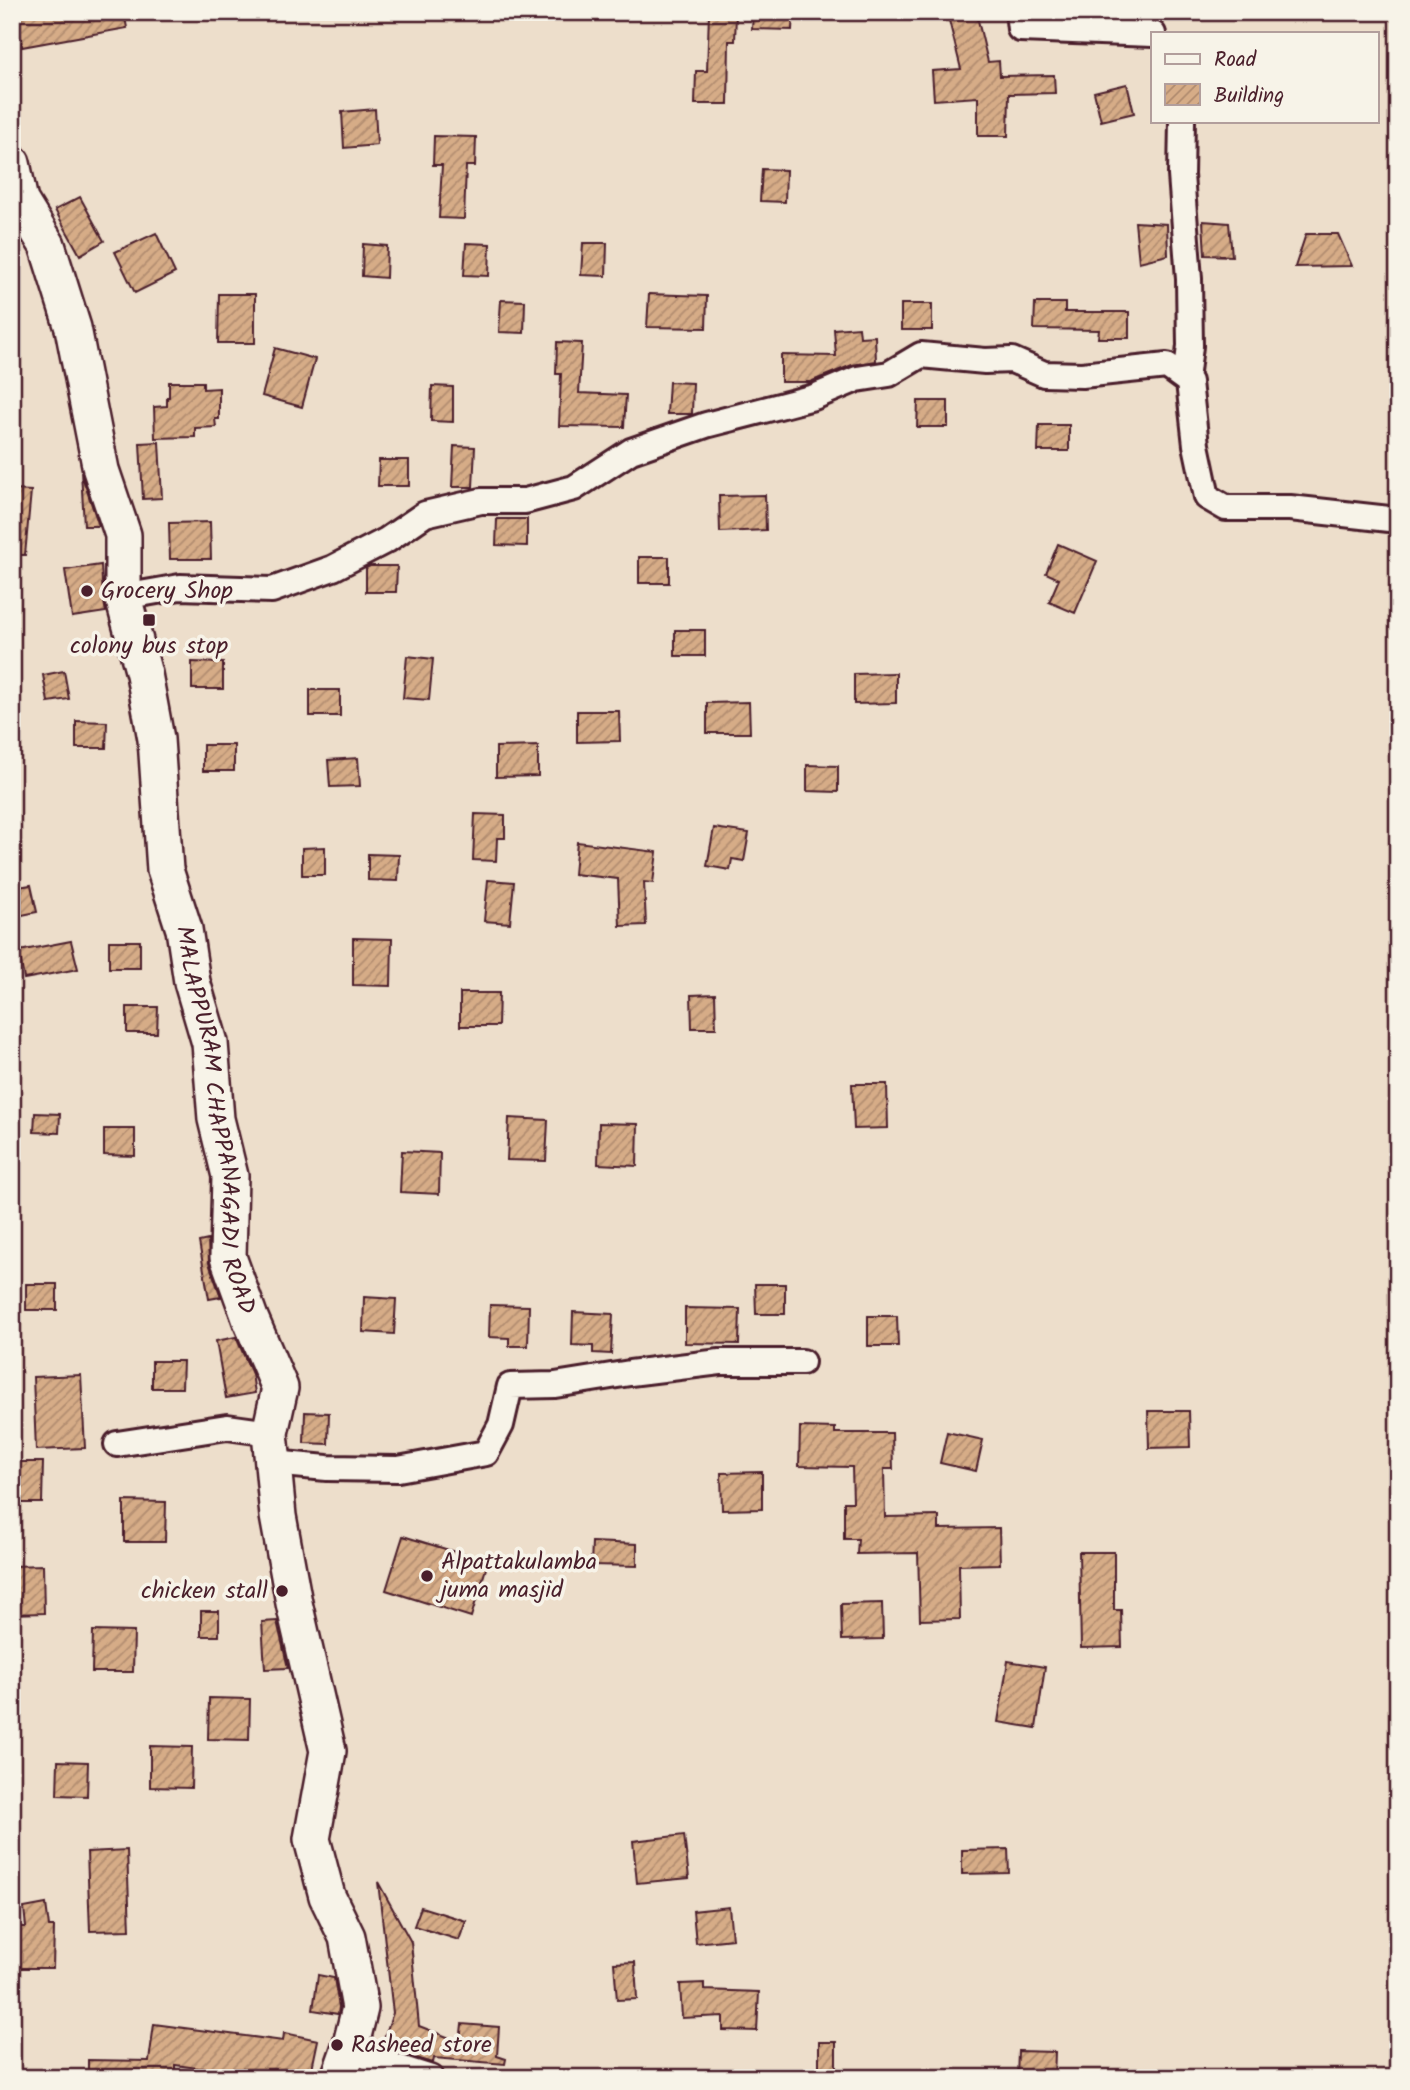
<svg xmlns="http://www.w3.org/2000/svg" width="1410" height="2090" font-family="Kalam,sans-serif">
  <style>
    .building { fill: url(#building-hatch); stroke: #4a1f2b; stroke-width: 2 }
    .lines { fill: none; stroke-linecap: round; stroke-linejoin: round }
    .street-casing { stroke: #4a1f2b; stroke-width: 30 }
    .secondary-casing { stroke: #4a1f2b; stroke-width: 40 }
    .street { stroke: #f7f3e8; stroke-width: 24 }
    .secondary { stroke: #f7f3e8; stroke-width: 35 }
    .poi-dot { fill: #4a1f2b; stroke: #f7f3e8; stroke-width: 2.5 }
    .labels { text-anchor: middle; dominant-baseline: central; stroke-width: 7; stroke-linejoin: round; paint-order: stroke }
    .poi-label { font-size: 24px; fill: #4a1f2b; stroke: #f7f3e8; text-anchor: start }
    .street-label { font-size: 24px; fill: #4a1f2b; stroke: #f7f3e8 }
  </style>
  <defs>
    <pattern id="building-hatch" width="6" height="6" patternUnits="userSpaceOnUse" patternTransform="scale(1.75)"><rect width="6" height="6" fill="#d6ac87"/><path d="M-1 1l2-2M0 6l6-6M5 7l2-2" fill="none" stroke="#b08b6f"/></pattern>
  </defs>
  <rect width="100%" height="100%" fill="#eddecb"/>
  <filter id="ink" filterUnits="userSpaceOnUse"><feTurbulence type="fractalNoise" baseFrequency=".0143" numOctaves="2"/><feDisplacementMap in="SourceGraphic" scale="14" xChannelSelector="R" yChannelSelector="G"/><feConvolveMatrix kernelMatrix="1 2 1 2 8 2 1 2 1" color-interpolation-filters="sRGB"/></filter>
  <g filter="url(#ink)">
    <path class="building" d="M16 12H124L127 28 22 47Z
      M753 12H793L792 30 752 29Z
      M947 12H976L988 62 999 61 1000 76 1054 75 1055 93 1009 94 1008 136H978V97L934 100 932 71 961 69Z
      M709 13 736 14 735 41H729L728 104H695L696 71H707Z
      M1127 84 1134 113 1101 121 1094 92Z
      M375 109 377 145 344 148 342 112Z
      M434 136 476 137 475 166H466L464 219 439 218 442 165H433Z
      M762 169 786 170 785 202 760 201Z
      M80 197 104 241 80 255 55 210Z
      M1203 221 1229 223 1232 256 1205 255Z
      M1135 222 1167 224 1168 255 1139 262Z
      M156 233 175 273 135 293 115 252Z
      M1306 234H1338L1352 266 1295 267Z
      M466 243 490 244 489 276 464 275Z
      M583 243H607L606 276 581 275Z
      M363 244 387 246 386 278 362 276Z
      M219 294H255V343H218Z
      M649 294 707 296 706 328 647 327Z
      M501 300 525 301 524 333 499 332Z
      M1035 303H1065V312H1129V338H1098L1099 330 1034 329Z
      M901 304H932V330H901Z
      M859 327 860 337 875 336 876 361 852 365 810 382H781V355L836 356 834 329Z
      M557 342 582 343 579 393 626 395 624 427 559 426 561 374H556Z
      M275 348 315 359 302 407 262 396Z
      M169 382H203V389L219 388V419H215L216 427 195 428V437L155 438 154 407 167 406V397H169Z
      M669 382 693 383 692 414H667Z
      M432 386 453 387V422L431 421Z
      M918 401H948V427H917Z
      M1039 425H1069V451H1038Z
      M159 442 162 498 143 499 140 443Z
      M454 446 475 447 473 487H452Z
      M379 460H409V486H378Z
      M81 471 82 476 99 526H84Z
      M14 490 31 491 25 555H12Z
      M765 495 766 530 720 532 719 496Z
      M497 519H527V546L496 545Z
      M210 522 211 559H170L169 523Z
      M1058 544 1097 561 1075 613 1049 602 1059 579 1046 573Z
      M639 557H669V583H639Z
      M101 565 103 597 106 612 72 617 65 570Z
      M370 566H397L396 592H366V568Z
      M675 630H705V656H675Z
      M407 656 433 659 429 700 403 698Z
      M192 662 223 663V689H192Z
      M64 671 69 699 48 702 43 675Z
      M896 673V703L854 704V674Z
      M310 690H340V716H310Z
      M749 702 750 733H707V703Z
      M577 711H619L620 741 577 742Z
      M76 721 107 722 106 748H76Z
      M203 745H234V771H203Z
      M538 746V776L496 777V747Z
      M358 758 360 786 330 787 328 760Z
      M807 765 838 766V792L807 791Z
      M475 814 505 815V838H497L496 861 473 860Z
      M714 828 749 833 744 861 732 859 730 870 707 866Z
      M577 842 657 852 653 883 644 882 646 925 620 926 618 879 574 874Z
      M325 847V875H302V848Z
      M368 854 399 855 398 881 368 880Z
      M488 880 514 882 510 923 484 921Z
      M31 885 37 912 12 917V888Z
      M353 938 392 939 391 986 353 985Z
      M71 941 78 969 24 979 19 951Z
      M109 941H140V968H109Z
      M460 993H499L498 1026H460Z
      M715 994 716 1028H692L691 995Z
      M127 1007H158L157 1033H127Z
      M852 1084H887L888 1128 854 1129Z
      M35 1113 60 1114 59 1133 34 1132Z
      M509 1118 548 1120 546 1161 507 1160Z
      M599 1123 638 1124 637 1166 598 1164Z
      M104 1129H135V1156L104 1155Z
      M402 1151 440 1153 439 1194 400 1192Z
      M208 1240 209 1263 221 1297 209 1299 199 1242Z
      M26 1284H57V1310H26Z
      M755 1284H785V1314H756Z
      M364 1297 396 1299 394 1334 363 1332Z
      M490 1305 529 1306 528 1346H509V1338L489 1337Z
      M685 1308 740 1309 739 1344 685 1343Z
      M573 1312 613 1314 611 1354 593 1353V1346L572 1345Z
      M868 1316H897L898 1346H868Z
      M236 1337 252 1374 255 1393 226 1398 216 1341Z
      M152 1361H183L182 1388H152Z
      M81 1375 85 1448 36 1450 33 1377Z
      M1148 1411H1189L1190 1447 1149 1448Z
      M305 1412 329 1413 328 1444 304 1443Z
      M800 1427 835 1428V1433H892L893 1469H884L885 1517 939 1516V1529L999 1528 1000 1564 959 1565 960 1619 920 1620 918 1553 857 1554 858 1539H844V1502H853L852 1467 799 1466Z
      M947 1432 983 1440 976 1471 940 1463Z
      M12 1462H43L42 1503H12Z
      M762 1472V1509L722 1510 721 1473Z
      M124 1501 166 1502 165 1542H124Z
      M403 1536 488 1562 471 1617 386 1590Z
      M592 1542 637 1544V1566L591 1565Z
      M1079 1552H1114V1610H1121L1122 1647 1081 1648Z
      M43 1565 44 1613 12 1614V1566Z
      M882 1603 883 1639 842 1640 841 1604Z
      M201 1611H219V1636H201Z
      M277 1621 288 1668 265 1669 262 1622Z
      M93 1631 134 1632 133 1672H92Z
      M1008 1661 1045 1667 1036 1728 998 1722Z
      M209 1698 250 1699 249 1740 208 1739Z
      M150 1746 192 1747 191 1788 150 1787Z
      M58 1761 88 1762 87 1796 57 1795Z
      M684 1835 689 1878 637 1883 633 1841Z
      M1008 1849 1009 1873 962 1874V1850Z
      M127 1850 130 1930 90 1931 87 1852Z
      M378 1882 411 1942 419 2026 460 2042 462 2024 499 2027 497 2056 506 2059 505 2064 434 2058 433 2063 381 2047 393 2013Z
      M46 1904 49 1927H54L53 1968H12V1927H26L24 1908Z
      M421 1907 466 1921 459 1940 414 1926Z
      M729 1907 732 1939 696 1943 693 1911Z
      M635 1962 637 1999 617 2000 614 1963Z
      M318 1975 334 1978 339 2007 338 2014 313 2010Z
      M704 1983V1990L759 1992 757 2031 723 2030V2016L682 2018 680 1984Z
      M154 2024 283 2041 284 2033 318 2040 310 2078H269L175 2065V2078H88V2060L149 2061Z
      M819 2042H836V2078H819Z
      M1018 2051 1055 2052 1054 2078H1017Z"/>
    <g class="lines">
      <defs>
        <path id="street" d="M1018 12 1020 29 1153 34
          M1182 121 1181 175 1189 279 1190 346 1186 380
          M123 597 180 587 272 590 333 568 387 540 425 514 481 501H525L574 488 631 451 706 425 814 397 857 379 889 374 921 355 985 361 1012 360 1044 374 1082 375 1167 366 1189 382 1196 445 1207 497 1226 508H1290L1398 520
          M117 1444 227 1427 270 1433
          M273 1463 327 1468 398 1469 486 1453 501 1425 510 1386 555 1385 630 1373 720 1362H802
          M351 2044 371 2059 431 2078"/>
        <g id="secondary">
          <path id="s1" d="M12 163 20 201 47 245 73 328 101 470 123 535V597L144 674 156 739 165 870 184 929 192 982 210 1043 216 1119 230 1176 228 1257 250 1318 280 1388 270 1433 278 1516 294 1603 328 1751 312 1839 327 1896 347 1937 360 2008 351 2044 339 2078"/>
        </g>
      </defs>
      <use href="#street" class="street-casing"/>
      <use href="#secondary" class="secondary-casing"/>
      <use href="#street" class="street"/>
      <use href="#secondary" class="secondary"/>
    </g>
  </g>
  <g class="poi-dot">
    <circle cx="87" cy="591" r="7"/>
    <rect x="142" y="613" width="14" height="14" rx="3.5"/>
    <circle cx="427" cy="1576" r="7"/>
    <circle cx="282" cy="1591" r="7"/>
    <circle cx="337" cy="2045" r="7"/>
  </g>
  <g class="labels">
    <g class="poi-label">
      <text x="101" y="591">Grocery Shop</text>
      <text x="149" y="646" text-anchor="middle">colony bus stop</text>
      <text x="441" y="1562">Alpattakulamba<tspan x="441" dy="28">juma masjid</tspan></text>
      <text x="268" y="1591" text-anchor="end">chicken stall</text>
      <text x="351" y="2045">Rasheed store</text>
    </g>
    <g class="street-label">
      <text stroke="none"><textPath href="#s1" startOffset="987">MALAPPURAM CHAPPANAGADI ROAD</textPath></text>
    </g>
  </g>
  <rect width="1410" height="2090" fill="none" stroke="#f7f3e8" stroke-width="42"/>
  <rect x="21" y="21" width="1368" height="2048" fill="none" stroke="#4a1f2b" stroke-width="2.5" filter="url(#ink)"/>
  <rect x="1151" y="32" width="228" height="91" fill="#f7f3e8" stroke="#b29e9c" stroke-width="2"/>
  <rect x="1165" y="54" width="35" height="10" fill="#f7f3e8" stroke="#b29e9c" stroke-width="2"/>
  <text x="1214" y="66" font-size="21" fill="#4a1f2b">Road</text>
  <rect x="1165" y="84" width="35" height="21" fill="url(#building-hatch)" stroke="#b29e9c" stroke-width="2"/>
  <text x="1214" y="102" font-size="21" fill="#4a1f2b">Building</text>
</svg>
